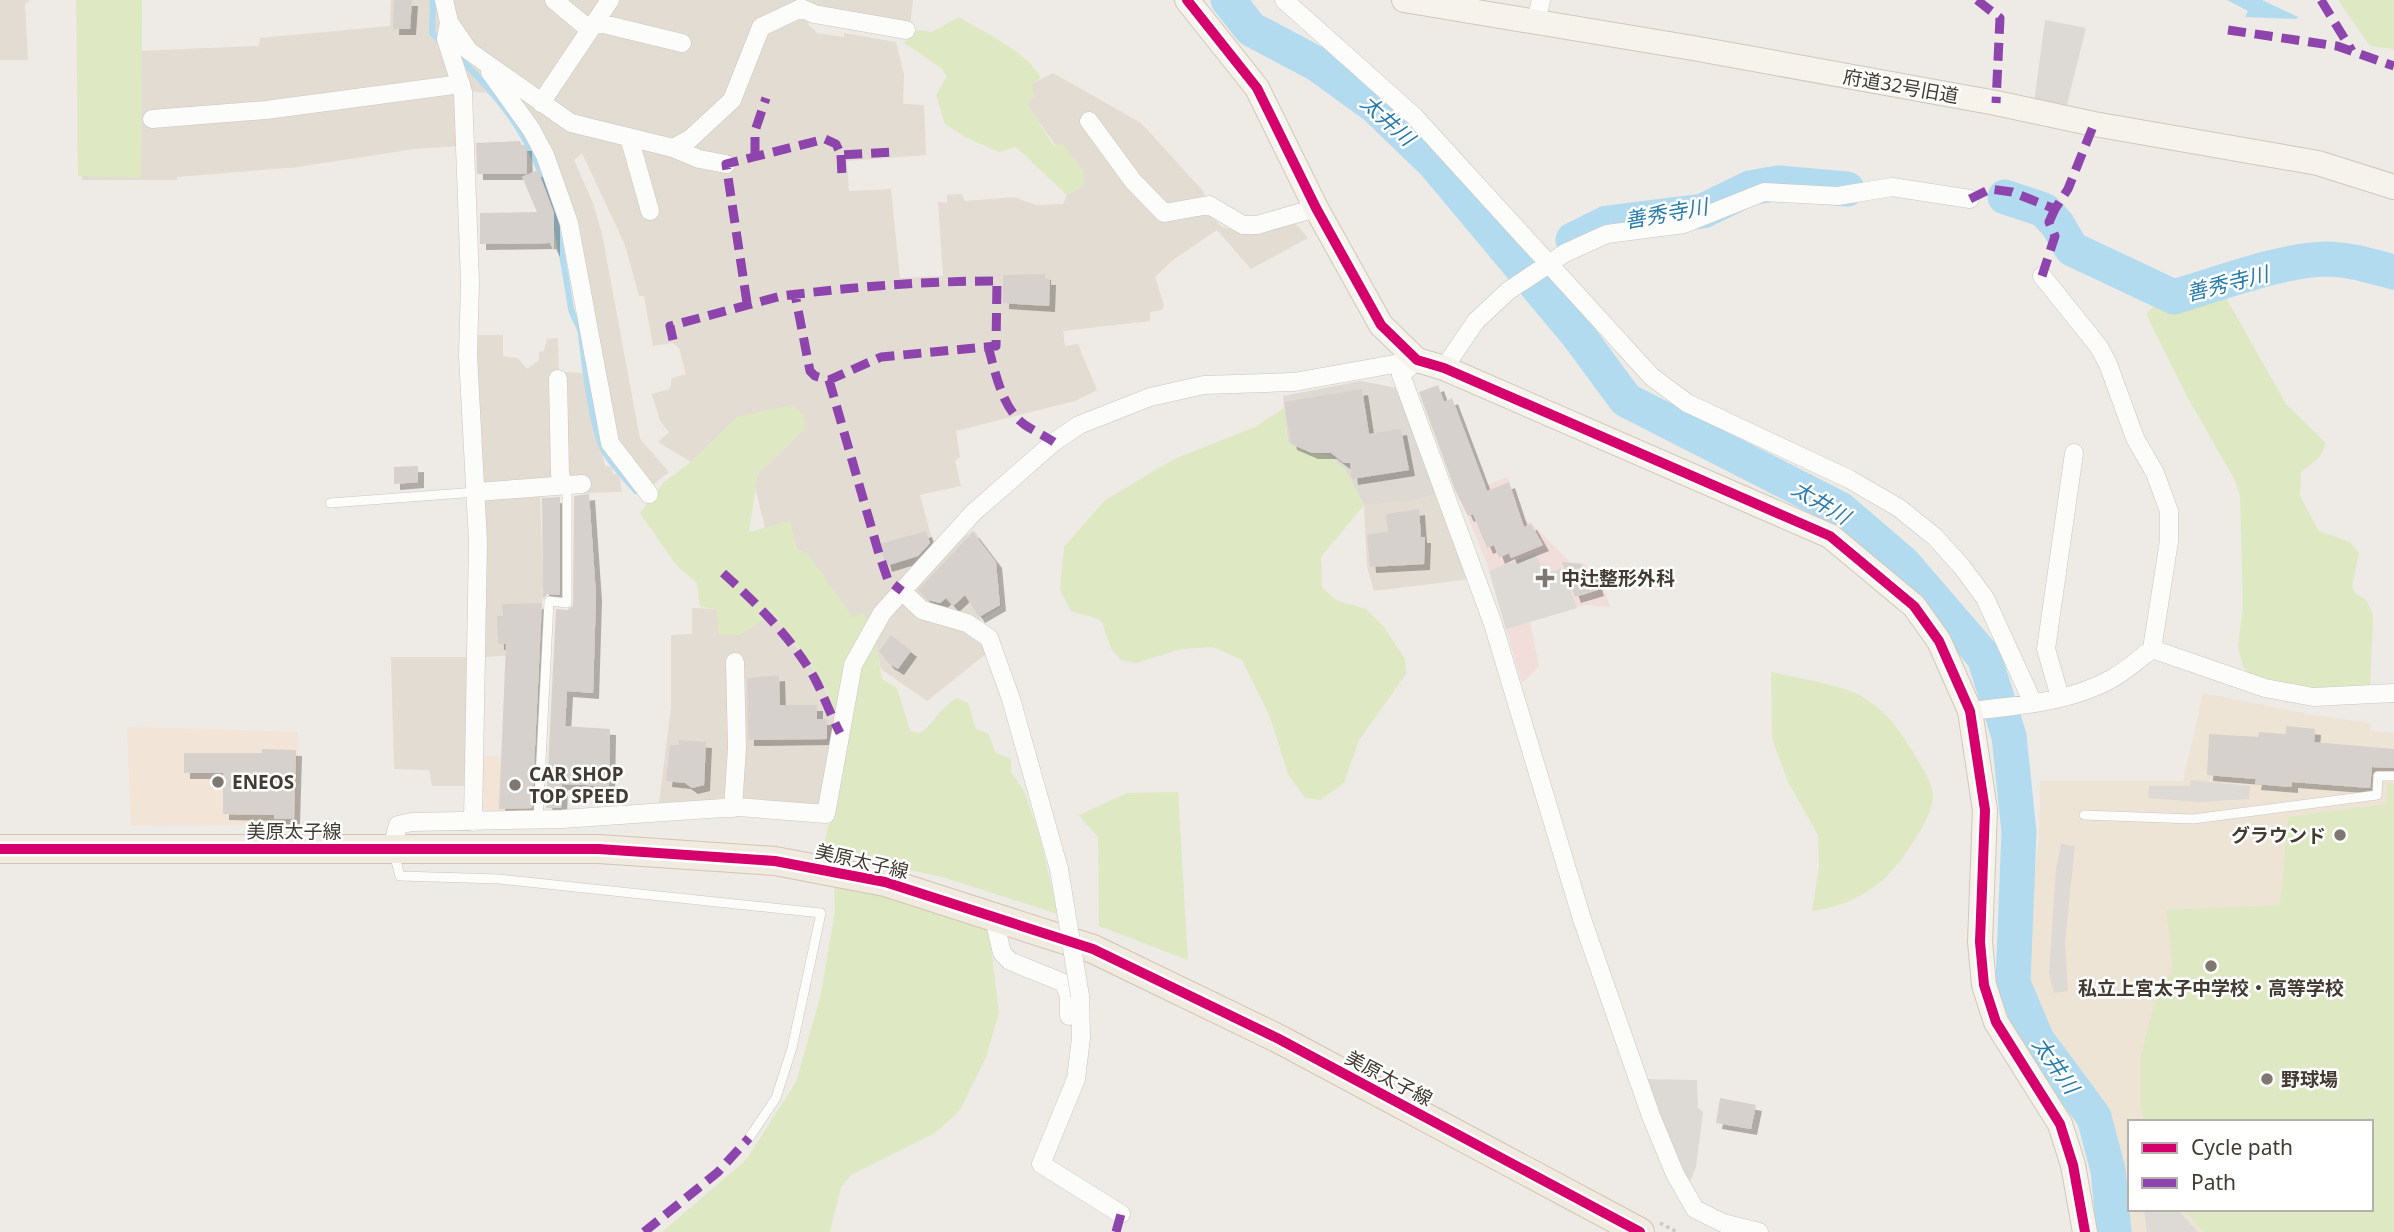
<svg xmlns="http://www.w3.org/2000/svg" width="2394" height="1232" font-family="'Noto Sans','Noto Sans JP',sans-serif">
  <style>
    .residential { fill: #e3dcd2 }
    .commercial { fill: #f2e4d6 }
    .industrial { fill: #ded9d3 }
    .education { fill: #ede4d6; fill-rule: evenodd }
    .medical { fill: #f1dedb }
    .green { fill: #dee9c3 }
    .parking { fill: #ddd9d5 }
    .water { fill: #b2dbef }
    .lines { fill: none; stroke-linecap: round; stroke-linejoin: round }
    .stream { stroke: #b2dbef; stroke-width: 6 }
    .river { stroke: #b2dbef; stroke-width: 35 }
    .building { fill: #d6d1cc; filter: url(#shadow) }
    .lane-casing { stroke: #cac6c1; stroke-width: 10 }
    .street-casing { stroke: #cac6c1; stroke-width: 19 }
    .secondary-casing { stroke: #cfc8bd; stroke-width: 26 }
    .primary-casing { stroke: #d1c5b1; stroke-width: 30 }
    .path { stroke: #ccc9c5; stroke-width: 3.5; stroke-dasharray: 3.5 3.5; stroke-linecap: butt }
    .lane { stroke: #fcfcfb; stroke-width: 9 }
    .street { stroke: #fcfcfb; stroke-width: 18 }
    .secondary { stroke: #f6f2ec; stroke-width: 24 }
    .primary { stroke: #f0eae1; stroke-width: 28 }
    .street-bridge-casing { stroke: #cac6c1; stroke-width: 19; stroke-linecap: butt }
    .street-bridge { stroke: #fcfcfb; stroke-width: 18 }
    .quiet { stroke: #8e44ad; stroke-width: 9; stroke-dasharray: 18 9; stroke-linecap: butt }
    .cycleway-casing { stroke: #fff; stroke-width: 15 }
    .cycleway { stroke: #d6006c; stroke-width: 10 }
    .poi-dot { fill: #7f7871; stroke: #fff; stroke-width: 2.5 }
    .labels { text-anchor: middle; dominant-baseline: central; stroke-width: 5; stroke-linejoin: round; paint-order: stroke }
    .street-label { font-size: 19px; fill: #433b32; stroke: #fff }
    .poi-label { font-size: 19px; font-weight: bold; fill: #433b32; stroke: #fff; text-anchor: start }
    .water-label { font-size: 21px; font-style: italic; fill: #277caa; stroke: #fff }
  </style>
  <defs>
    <filter id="shadow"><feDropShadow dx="6" dy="6" stdDeviation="0" flood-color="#0004"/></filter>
  </defs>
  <rect width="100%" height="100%" fill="#eeeae5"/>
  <path class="residential" d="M0 0H30L25 4 28 60H0Z
    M84 0 138 51 259 46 260 38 390 26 391 0H913L910 26 817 11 808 24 817 33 844 37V33L896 42 904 74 903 104 924 105 926 155 847 161 849 191 891 189 900 278 943 276 938 202 947 203V195L962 194 965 201 1014 197 1036 205 1063 204 1067 195 1084 185 1027 105 1032 84 1053 73 1141 123 1204 192 1207 212 1221 226 1251 235 1296 224 1308 238 1251 269 1217 230 1173 260 1155 277 1164 305 1162 310 1150 312V321L1063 331 1065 346 1078 344 1097 390 1075 401 956 431 960 457 955 461 961 486 920 495 935 551 956 543 974 530 997 562 1001 606 977 622 1001 642 927 701 881 669 871 623 853 618 807 554 796 548 790 521 765 528 755 487 758 473 806 427 737 417 691 462 658 442 669 432 660 421 652 394 670 389 672 378 686 374 679 348 673 343 653 346 644 296H639L625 245 582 153 574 160 593 203 602 234 640 439 669 472 653 485 622 453 588 296 515 97 457 89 459 146 414 149 298 167 177 177V180H82Z
    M475 335H503V356L518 358 527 369 539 360V352L544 351 547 339 558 338 559 372 585 373 605 466 612 467 613 474H619L622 492 540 494 543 582 540 654 484 657Z
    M1441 493 1471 579 1374 591 1367 567 1364 505 1406 502Z
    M692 608 717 609 719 634 740 635 772 614 822 681 836 720 822 809 709 801 659 803 671 708V635L692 634Z
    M391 657H469L466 786H432L429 770 394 769Z"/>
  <path class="commercial" d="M127 727 298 732V824L131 826Z
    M482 756H535L534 812 488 813 480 805Z"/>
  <path class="industrial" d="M1361 381 1397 388 1441 493 1406 502 1364 505 1345 469 1328 455 1308 454 1288 442 1283 396Z"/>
  <path class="education" d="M2203 693 2312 715 2371 723 2370 731 2394 733V1232H2129L2121 1165 2112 1133 2075 1064 2044 1019 2030 983 2025 950 2039 840 2040 781H2183ZM2130 1122H2371V1209H2130Z"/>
  <path class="medical" d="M1507 477 1524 520 1531 523 1570 562 1583 563 1594 573 1603 584 1610 607 1585 605 1530 622 1539 666 1522 683 1487 564 1460 497Z"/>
  <path class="green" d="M76 0H142L141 178 78 176Z
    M2338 0H2394V49L2370 46Z
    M959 17C986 34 1025 50 1041 78L1032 84 1034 96 1028 105 1054 146 1062 143 1083 171 1084 185 1067 195 1016 147 999 152 965 137 945 124 936 95 947 76 940 67 904 43 918 30 932 32Z
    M2194 295 2225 296 2286 404 2325 442C2325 457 2311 464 2301 472L2300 496 2319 531 2350 542 2359 553 2352 586 2355 593 2367 601 2373 615 2370 693 2366 699 2254 678 2243 667 2238 646 2243 607 2240 496 2235 480 2189 400 2146 314 2156 304Z
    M792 405 803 414 806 427 758 473 749 532 790 521 796 548 807 554 853 617 863 613 872 623 882 679 897 688 910 731 920 733C935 723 941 706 957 698L968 703 976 729 989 734 995 752 1011 759V772L1024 791 1039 833 1058 914 942 877 822 851C836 802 848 726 821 680 808 657 788 636 772 615L740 635H719L717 609 700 607 697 583 676 565 640 513 664 482 691 462 737 417Z
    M1284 408 1288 442 1308 454 1328 455 1345 469 1364 505 1321 557 1322 587 1336 600 1366 609 1384 627 1405 659 1406 674 1359 740 1344 783 1320 800 1305 798 1288 774 1270 717 1242 660 1213 647 1181 649 1136 663 1121 660 1111 648 1101 620 1071 611 1060 590 1064 547 1104 501 1172 460 1255 427Z
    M1771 672C1797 678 1825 682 1850 691 1863 695 1879 708 1889 718 1900 731 1935 782 1933 797 1931 817 1918 834 1908 850 1884 886 1855 905 1812 911L1819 867 1818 835 1788 782 1772 738Z
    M2387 783 2394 784V1232H2203L2184 1209H2371V1122H2144L2141 1101V1056L2153 1008 2173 969 2166 910 2280 905 2288 817 2386 804Z
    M1178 792 1188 960 1099 926 1098 837 1079 815 1127 793Z
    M834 881 934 905 989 931 999 1013 986 1057 960 1110 935 1133 851 1175 841 1187 830 1232H662L746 1160 796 1082 820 998 835 912Z"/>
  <path class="parking" d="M2045 20 2086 28 2066 109 2034 103Z
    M1535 553 1545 574 1562 568 1577 608 1506 629 1489 571Z
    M2191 780 2250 786 2249 799 2198 802 2148 798 2149 786H2190Z
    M2061 844 2075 846 2065 941 2068 991 2054 993 2049 973 2056 869Z
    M1643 1079 1697 1080 1698 1108 1703 1112 1696 1167 1688 1186Z
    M2144 1209H2177L2198 1232H2147Z"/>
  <path class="water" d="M2227 0H2262L2298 17 2296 19 2245 17 2248 11Z"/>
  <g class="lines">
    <path class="stream" d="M433 0 432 33 442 43
      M458 57C545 140 553 197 571 309 573 318 580 325 581 334 584 362 591 425 603 449 611 465 625 478 636 491"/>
    <path class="river" d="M1228 0 1251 29 1317 64 1375 106 1435 164 1578 335 1626 400 1840 509 1903 563 1984 657 2009 736 2019 832 2013 983 2037 1040 2094 1117 2108 1170 2114 1232
      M2005 197 2044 210 2057 224 2072 249 2174 297C2218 284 2281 260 2325 259 2349 259 2371 266 2394 272
      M1573 240 1607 223 1703 211 1750 188 1778 183 1847 189"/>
  </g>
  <path class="building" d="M394 0H412L410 29H393Z
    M520 141 521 145H526L527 174H477L476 143Z
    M538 170 554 213V251L550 243 480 244V213L537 212 522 177Z
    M1045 274V279H1050L1049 306 1003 303V275Z
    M1438 385 1444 402 1452 398 1487 491 1509 482 1524 527 1531 524 1543 545 1511 558 1509 553 1499 558 1494 545 1487 548 1473 514 1468 516 1455 490 1419 392Z
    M1362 389 1369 434 1401 429 1409 470 1352 479 1350 463H1344L1331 453H1312L1291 444 1284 402Z
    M418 466V482L394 484V467Z
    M589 494 596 595 593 693 567 691 565 726 610 729 609 786 562 784 561 808H546L556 609 567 610 573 606 574 496Z
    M560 497V595L547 594 543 599 542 498Z
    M1419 509 1421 537H1425L1424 564 1370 567 1367 535 1388 531 1386 514Z
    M926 531 930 543 918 556 886 566 880 544Z
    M973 532 996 562 1000 605 979 617 965 595 953 606 946 598 940 603 928 600 918 590Z
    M1562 562 1581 564 1585 574 1592 571 1598 590 1575 597Z
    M542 603 532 808 499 809 506 644H498L497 616H503L502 604Z
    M891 635 911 651 898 669 888 663 879 651Z
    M779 675 780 705H817V719H827V739L748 740 747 678Z
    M2286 726 2315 729 2314 742 2394 749V768L2372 767 2370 788 2292 782V787L2255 784 2256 779 2207 775 2209 734 2258 737 2259 732 2286 734Z
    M679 740 706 742 704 785 692 788 685 783 666 781 670 745H679Z
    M262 749 296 750 294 819H274V815L223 814V773H184V753H262Z
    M1720 1098 1756 1105 1751 1129 1716 1123Z"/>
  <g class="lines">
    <defs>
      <path id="lane" d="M330 503 477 492
        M2084 815 2193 819 2377 795 2378 776H2394
        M538 820 549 601 567 603V485
        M394 853 400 876 499 879 821 913 792 1048 776 1098 749 1138"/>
      <path id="street" d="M444 0 449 22 446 39 463 92 470 282 468 355 478 542 473 822
        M554 0 590 30
        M1284 0 1414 116 1652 377 1687 403 1849 479 1899 508 1935 537 1962 567 1985 598 2033 703
        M449 22 469 51 571 123 673 148 690 139 732 100 761 27 801 8 814 14 906 30
        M595 22 682 43
        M1536 22 1541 0
        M490 72 531 129 545 155 569 223 610 443 649 494
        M541 103 610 0
        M152 119 266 110 461 84
        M1089 121 1133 181 1164 213 1209 205 1243 225H1257L1316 208
        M629 137 650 211
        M673 148 699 159 726 164
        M2042 276 2099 347 2108 364 2135 438 2155 473 2169 511V541L2152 649
        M1417 360 1401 375 1493 624 1582 919 1651 1116 1675 1174 1695 1209 1723 1223 1759 1232
        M1444 368 1476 321 1508 291 1565 253 1607 234 1684 224 1764 192 1838 196 1892 187 1970 199
        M558 379 560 474 563 485
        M477 492 582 484
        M902 591 922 610 967 623 989 638 1011 699 1059 869
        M2060 697 2046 649 2074 453
        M1970 711C2017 706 2071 702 2113 678 2127 670 2139 659 2152 649L2265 688 2313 697 2394 693
        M733 808 737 748 735 662
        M392 848 398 825 412 822 562 819 738 807 826 814 853 665 882 613 974 512 1054 442 1079 425 1150 397 1204 385 1294 382 1417 360
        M993 915 1002 953 1010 961 1064 983 1069 996V1016
        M1080 996 1081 1038 1076 1079 1041 1164 1121 1214"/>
      <path id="secondary" d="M1187 0 1257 88 1316 208 1381 325 1417 360 1444 368 1830 536 1914 606 1939 641 1970 711 1985 810 1980 942 1984 985 1996 1022 2060 1124 2073 1165 2085 1232
        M1404 0 1693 48 1996 103 2094 124 2318 163 2394 187"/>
      <path id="primary" d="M0 849H599L775 861 885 882 1093 949 1279 1039 1640 1232"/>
    </defs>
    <use href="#lane" class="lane-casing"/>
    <use href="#street" class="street-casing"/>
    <use href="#secondary" class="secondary-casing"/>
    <use href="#primary" class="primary-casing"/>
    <path class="path" d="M1660 1223 1677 1232"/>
    <use href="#lane" class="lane"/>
    <use href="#street" class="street"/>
    <use href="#secondary" class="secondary"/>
    <use href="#primary" class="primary"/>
    <defs>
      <path id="street-bridge" d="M1059 869 1080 996"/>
    </defs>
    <use href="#street-bridge" class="street-bridge-casing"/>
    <use href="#street-bridge" class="street-bridge"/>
    <path class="quiet" d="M1977 0 2000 18 1996 103
      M2321 0 2352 51
      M2228 30 2337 46 2394 66
      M755 155V131L766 98
      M841 155 842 176
      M1970 199 1990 189 2012 192 2055 209 2068 189 2094 124
      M2042 276 2055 236 2049 222 2055 209
      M747 303 726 164 825 139 836 144 841 155 895 152
      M673 340 670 326 781 296C853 287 924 281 997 281L996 346 881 357 829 380 815 376 810 371 795 294
      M988 346C995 371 1002 409 1025 425 1034 431 1045 436 1054 442
      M829 380 879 554 888 580 902 591
      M723 573C756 603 793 639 815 679 824 696 831 716 840 733
      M644 1232 718 1172 749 1138
      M1116 1232 1121 1214"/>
    <defs>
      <path id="cycleway" d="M1187 0 1257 88 1316 208 1381 325 1417 360 1444 368 1830 536 1914 606 1939 641 1970 711 1985 810 1980 942 1984 985 1996 1022 2060 1124 2073 1165 2085 1232
        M0 849H599L775 861 885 882 1093 949 1279 1039 1640 1232"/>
    </defs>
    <use href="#cycleway" class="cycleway-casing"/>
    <use href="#cycleway" class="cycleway"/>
  </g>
  <g class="poi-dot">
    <path d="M1541.5 567.5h7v7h7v7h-7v7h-7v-7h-7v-7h7z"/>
    <circle cx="218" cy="782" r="7"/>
    <circle cx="515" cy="785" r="7"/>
    <circle cx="2340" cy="835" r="7"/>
    <circle cx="2211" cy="966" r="7"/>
    <circle cx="2267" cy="1079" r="7"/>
  </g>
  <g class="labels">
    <g class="street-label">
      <text transform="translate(1901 86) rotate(10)">府道32号旧道</text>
      <text x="294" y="831">美原太子線</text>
      <text transform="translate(862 861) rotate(13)">美原太子線</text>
      <text transform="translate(1389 1078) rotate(28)">美原太子線</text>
    </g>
    <g class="poi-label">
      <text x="1561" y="578">中辻整形外科</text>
      <text x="529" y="774">CAR SHOP<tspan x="529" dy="22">TOP SPEED</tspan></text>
      <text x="232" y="782">ENEOS</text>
      <text x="2326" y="835" text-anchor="end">グラウンド</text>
      <text x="2211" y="988" text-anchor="middle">私立上宮太子中学校・高等学校</text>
      <text x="2281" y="1079">野球場</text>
    </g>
    <g class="water-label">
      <text transform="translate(1388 120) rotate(42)">太井川</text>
      <text transform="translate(1666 213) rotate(-10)">善秀寺川</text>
      <text transform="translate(2227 283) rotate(-14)">善秀寺川</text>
      <text transform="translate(1821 502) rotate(31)">太井川</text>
      <text transform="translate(2056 1065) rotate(55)">太井川</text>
    </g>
  </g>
  <rect x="2128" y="1120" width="245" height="91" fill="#ffffff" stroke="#b4b1ad" stroke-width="2"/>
  <rect x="2142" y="1143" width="35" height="10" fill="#d6006c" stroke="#b4b1ad" stroke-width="2"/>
  <text x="2191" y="1155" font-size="21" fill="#433b32">Cycle path</text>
  <rect x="2142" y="1178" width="35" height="10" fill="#8e44ad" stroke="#b4b1ad" stroke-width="2"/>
  <text x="2191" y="1190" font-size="21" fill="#433b32">Path</text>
</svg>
